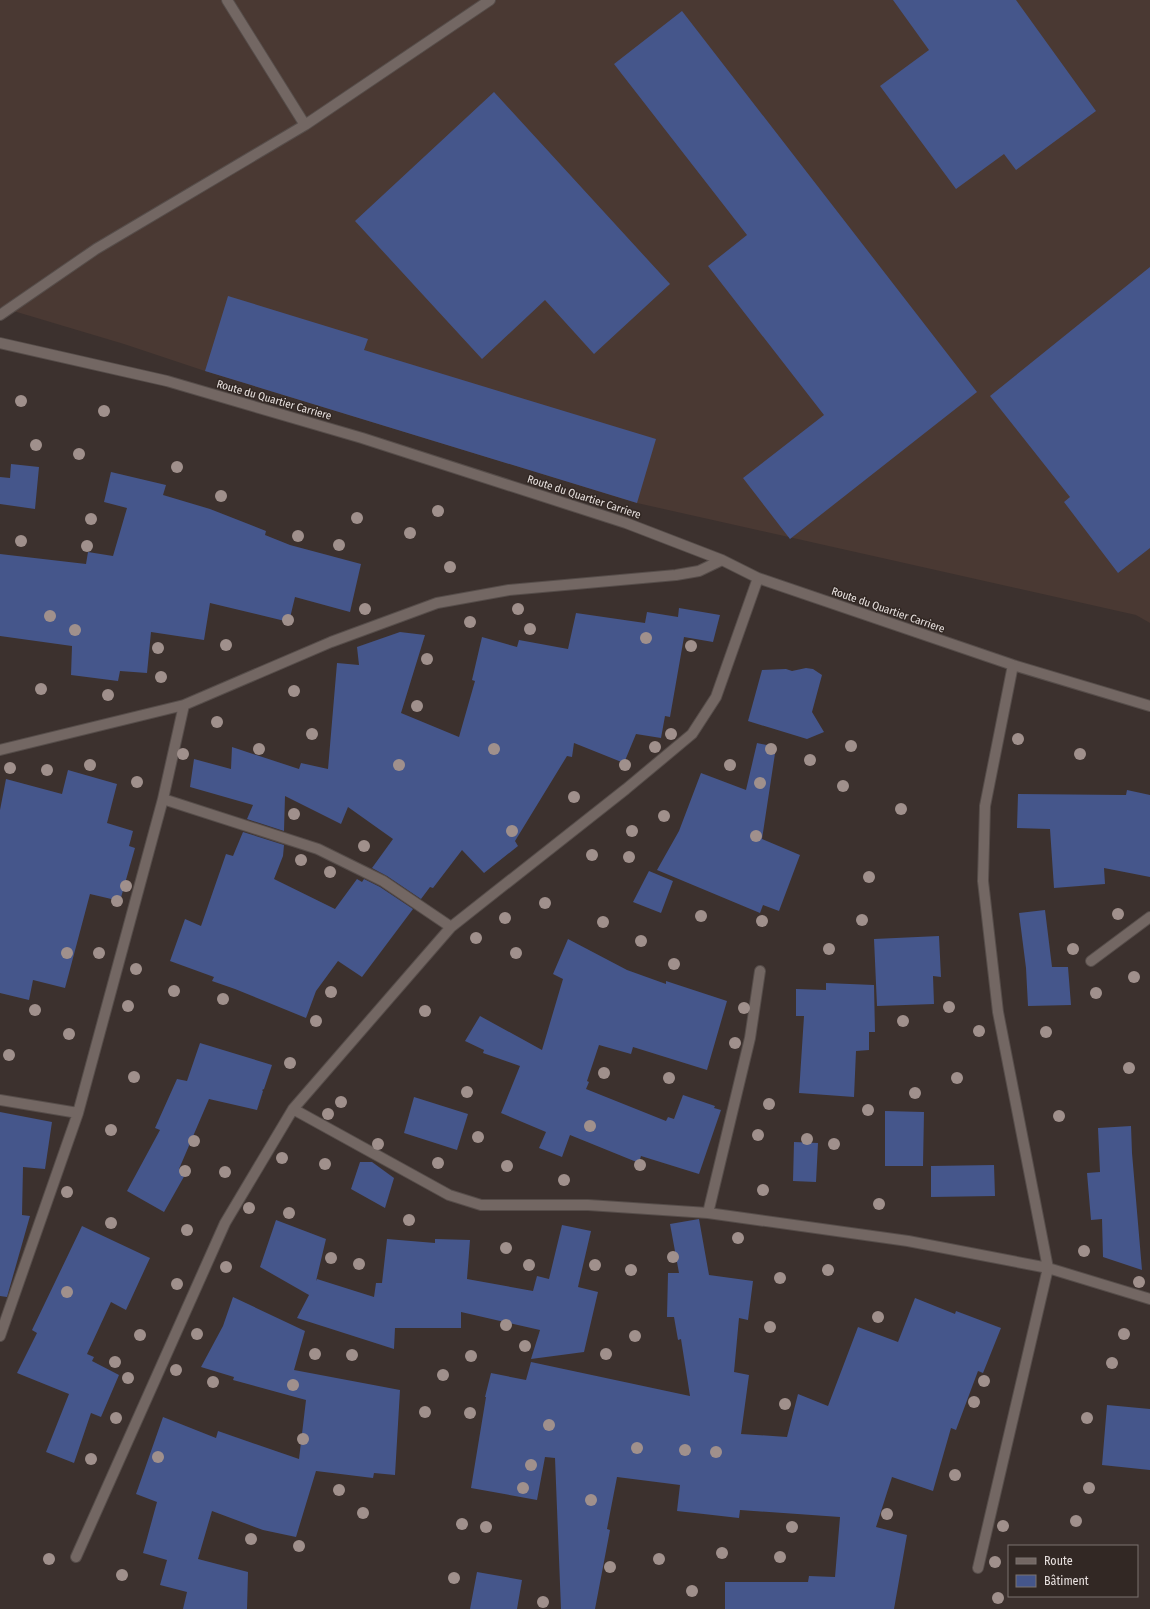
<svg xmlns="http://www.w3.org/2000/svg" width="1150" height="1609" font-family="'Fira Sans Condensed',sans-serif">
  <style>
    .built { fill: #4a3933 }
    .building { fill: #45568b }
    .lines { fill: none; stroke-linecap: round; stroke-linejoin: round }
    .minor-casing { stroke: #564d4a; stroke-width: 12 }
    .minor { stroke: #736763; stroke-width: 10 }
    .tree { fill: #a0908c }
    .labels { text-anchor: middle; dominant-baseline: central; stroke-width: 3; stroke-linejoin: round; paint-order: stroke }
    .street-label { font-size: 11px; fill: #e8e1df; stroke: #322824 }
  </style>
  <rect width="100%" height="100%" fill="#3c312e"/>
  <path class="built" d="M0 0H1150V623L1136 615 637 503 205 371 124 344 0 307Z"/>
  <path class="building" d="M893 0H1016L1096 111 1016 170 1004 154 956 189 880 86 929 50Z
    M682 11 977 392 790 539 743 478 824 415 708 266 747 235 614 64Z
    M494 92 670 284 594 354 545 300 482 359 355 221Z
    M1150 267V548L1118 573 1064 502 1070 497 990 396Z
    M228 296 368 339 364 350 656 439 637 503 205 371Z
    M11 464 39 467 35 509 0 504V477L10 478Z
    M111 472 166 485 163 495 210 509 266 531 265 535 290 545 361 564 350 612 295 597 289 622 210 603 204 640 151 632 147 673 120 671 118 681 71 675 72 646 0 636V554L86 564 88 552 113 556 127 508 104 502Z
    M679 608 720 615 713 642 684 637 670 717 665 716 661 738 636 734 624 763 574 743 572 757 567 756 515 841 518 846 484 873 462 850 433 888 430 887 421 899 387 876 372 868 393 839 348 807 341 824 285 796 284 831 247 819 253 805 190 787 194 759 231 769 232 747 299 769 301 763 328 769 337 663 359 665 357 647 400 632 425 635 401 713 459 737 475 681 472 680 482 637 517 647 519 640 568 649 576 613 645 623 647 612 678 617Z
    M806 668 813 669 822 675 812 712 824 732 807 739 748 721 762 670 786 669 792 671Z
    M757 743 776 747 762 839 800 855 779 911 763 905 760 913 657 870 679 831 701 773 746 790Z
    M68 770 117 784 107 823 133 831 129 846 135 848 120 901 90 894 65 988 33 980 29 1000 0 993V810L6 779 62 794Z
    M1127 790 1150 795V877L1104 868 1105 884 1054 888 1050 829 1017 828 1018 794 1126 795Z
    M243 832 284 845 283 856 274 879 335 909 357 879 362 882 364 879 380 887 413 909 362 977 338 961 316 991 306 1018 235 989 212 981 214 977 170 961 185 919 201 926 226 854 233 856Z
    M649 871 673 881 661 913 633 902Z
    M1045 910 1052 967H1068L1071 1005 1028 1006 1026 968 1019 913Z
    M939 936 941 977 933 976 934 1004 877 1006 874 939Z
    M568 939 627 970 666 984V981L727 1001 707 1070 633 1047 631 1054 599 1045 587 1081 589 1082 586 1089 666 1121 668 1117 674 1119 683 1095 715 1106 714 1108 721 1110 699 1174 641 1156 639 1163 570 1135 562 1157 539 1148 546 1132 501 1113 520 1066 483 1053 484 1050 465 1041 480 1016 542 1050 563 979 553 974Z
    M826 983 874 985 875 1032H869V1050L856 1051 854 1097 799 1093 804 1016H796V989L826 990Z
    M200 1043 272 1065 264 1089 262 1090 263 1091 257 1110 209 1099 179 1169 186 1173 164 1212 127 1191 160 1130 155 1128 177 1079 187 1081Z
    M414 1097 468 1114 457 1150 404 1133Z
    M885 1111 924 1112 923 1166H885Z
    M0 1112 52 1122 45 1169 23 1167 22 1215 30 1216 7 1297 0 1296Z
    M1131 1126 1132 1153 1142 1270 1103 1257 1102 1219 1091 1220 1087 1173 1100 1172 1098 1128Z
    M794 1142 818 1143 816 1182 793 1181Z
    M360 1162H372L394 1178 385 1208 351 1189Z
    M994 1165 995 1196 931 1197V1166Z
    M699 1219 709 1275 753 1281 748 1320 739 1318 734 1372 749 1375 741 1434 787 1437 798 1394 828 1406 858 1327 898 1342 915 1298 955 1314 956 1311 1001 1328 983 1373 978 1371 956 1430 951 1428 933 1491 892 1477 876 1527 907 1535 894 1609H725V1582H808L809 1576 835 1577 840 1517 740 1510 739 1518 677 1511 680 1485 617 1477 607 1529 610 1530 595 1609H561L555 1458 545 1457 537 1500 471 1488 486 1397H485L491 1373 526 1380 531 1362 690 1396 681 1339 678 1340 674 1317H667L668 1273H679L670 1224Z
    M276 1220 326 1239 316 1281 317 1279 374 1297 376 1283H382L387 1239 435 1243V1239L470 1240 467 1279 533 1291 537 1276 549 1279 562 1225 591 1231 578 1287 598 1292 584 1352 531 1359 540 1330 461 1312V1328H395L394 1349 297 1318 309 1295 260 1267Z
    M82 1226 150 1258 126 1310 111 1302 87 1354 94 1357 92 1361 119 1375 101 1417 91 1413 74 1463 46 1452 69 1394 17 1373 37 1333 32 1330Z
    M233 1297 305 1331 294 1370 400 1390 395 1475 374 1473 373 1478 316 1471 296 1537 263 1530 212 1511 198 1559 248 1572 247 1609H183L187 1592 160 1585 167 1560 143 1553 157 1502 136 1494 163 1417 216 1438 218 1431 299 1459 306 1400 233 1380 234 1377 201 1367 223 1326Z
    M1107 1405 1150 1409V1470L1102 1465Z
    M477 1572 522 1580 517 1609H470Z"/>
  <g class="lines">
    <defs>
      <path id="minor" d="M227 0 305 125
        M0 315 96 249 305 125 490 0
        M0 343 167 381 362 438 626 523 722 560 758 578 1013 665 1150 706
        M0 750 184 705 331 642 437 603 509 590 676 575 699 571 722 560
        M163 799 318 849 383 881 451 927
        M1091 961 1150 917
        M0 1100 78 1113
        M293 1109 449 1195 481 1205H588L708 1213 908 1241 1048 1268 1150 1299
        M708 1213 750 1038 760 971
        M0 1336 78 1113 163 799 184 705
        M76 1557 225 1223 293 1109 451 927 626 789 692 734 716 697 758 578
        M978 1568 1048 1268 998 1012 983 881 985 806 1013 665"/>
    </defs>
    <use href="#minor" class="minor-casing"/>
    <use href="#minor" class="minor"/>
  </g>
  <g class="tree">
    <circle cx="21" cy="401" r="6"/>
    <circle cx="104" cy="411" r="6"/>
    <circle cx="36" cy="445" r="6"/>
    <circle cx="79" cy="454" r="6"/>
    <circle cx="177" cy="467" r="6"/>
    <circle cx="221" cy="496" r="6"/>
    <circle cx="438" cy="511" r="6"/>
    <circle cx="357" cy="518" r="6"/>
    <circle cx="91" cy="519" r="6"/>
    <circle cx="410" cy="533" r="6"/>
    <circle cx="298" cy="536" r="6"/>
    <circle cx="21" cy="541" r="6"/>
    <circle cx="339" cy="545" r="6"/>
    <circle cx="87" cy="546" r="6"/>
    <circle cx="450" cy="567" r="6"/>
    <circle cx="365" cy="609" r="6"/>
    <circle cx="518" cy="609" r="6"/>
    <circle cx="50" cy="616" r="6"/>
    <circle cx="288" cy="620" r="6"/>
    <circle cx="470" cy="622" r="6"/>
    <circle cx="530" cy="629" r="6"/>
    <circle cx="75" cy="630" r="6"/>
    <circle cx="646" cy="638" r="6"/>
    <circle cx="226" cy="645" r="6"/>
    <circle cx="691" cy="646" r="6"/>
    <circle cx="158" cy="648" r="6"/>
    <circle cx="427" cy="659" r="6"/>
    <circle cx="161" cy="677" r="6"/>
    <circle cx="41" cy="689" r="6"/>
    <circle cx="294" cy="691" r="6"/>
    <circle cx="108" cy="695" r="6"/>
    <circle cx="417" cy="706" r="6"/>
    <circle cx="217" cy="722" r="6"/>
    <circle cx="312" cy="734" r="6"/>
    <circle cx="671" cy="734" r="6"/>
    <circle cx="1018" cy="739" r="6"/>
    <circle cx="851" cy="746" r="6"/>
    <circle cx="655" cy="747" r="6"/>
    <circle cx="259" cy="749" r="6"/>
    <circle cx="494" cy="749" r="6"/>
    <circle cx="771" cy="749" r="6"/>
    <circle cx="183" cy="754" r="6"/>
    <circle cx="1080" cy="754" r="6"/>
    <circle cx="810" cy="760" r="6"/>
    <circle cx="90" cy="765" r="6"/>
    <circle cx="399" cy="765" r="6"/>
    <circle cx="625" cy="765" r="6"/>
    <circle cx="730" cy="765" r="6"/>
    <circle cx="10" cy="768" r="6"/>
    <circle cx="47" cy="770" r="6"/>
    <circle cx="137" cy="782" r="6"/>
    <circle cx="760" cy="783" r="6"/>
    <circle cx="843" cy="786" r="6"/>
    <circle cx="574" cy="797" r="6"/>
    <circle cx="901" cy="809" r="6"/>
    <circle cx="294" cy="814" r="6"/>
    <circle cx="664" cy="816" r="6"/>
    <circle cx="512" cy="831" r="6"/>
    <circle cx="632" cy="831" r="6"/>
    <circle cx="756" cy="836" r="6"/>
    <circle cx="364" cy="846" r="6"/>
    <circle cx="592" cy="855" r="6"/>
    <circle cx="629" cy="857" r="6"/>
    <circle cx="301" cy="860" r="6"/>
    <circle cx="330" cy="872" r="6"/>
    <circle cx="869" cy="877" r="6"/>
    <circle cx="126" cy="886" r="6"/>
    <circle cx="117" cy="901" r="6"/>
    <circle cx="545" cy="903" r="6"/>
    <circle cx="1118" cy="914" r="6"/>
    <circle cx="701" cy="916" r="6"/>
    <circle cx="505" cy="918" r="6"/>
    <circle cx="862" cy="920" r="6"/>
    <circle cx="762" cy="921" r="6"/>
    <circle cx="603" cy="922" r="6"/>
    <circle cx="476" cy="938" r="6"/>
    <circle cx="641" cy="941" r="6"/>
    <circle cx="829" cy="949" r="6"/>
    <circle cx="1073" cy="949" r="6"/>
    <circle cx="67" cy="953" r="6"/>
    <circle cx="99" cy="953" r="6"/>
    <circle cx="516" cy="953" r="6"/>
    <circle cx="674" cy="964" r="6"/>
    <circle cx="136" cy="969" r="6"/>
    <circle cx="1134" cy="977" r="6"/>
    <circle cx="174" cy="991" r="6"/>
    <circle cx="331" cy="992" r="6"/>
    <circle cx="1096" cy="993" r="6"/>
    <circle cx="223" cy="999" r="6"/>
    <circle cx="128" cy="1006" r="6"/>
    <circle cx="949" cy="1007" r="6"/>
    <circle cx="744" cy="1008" r="6"/>
    <circle cx="35" cy="1010" r="6"/>
    <circle cx="425" cy="1011" r="6"/>
    <circle cx="316" cy="1021" r="6"/>
    <circle cx="903" cy="1021" r="6"/>
    <circle cx="979" cy="1031" r="6"/>
    <circle cx="1046" cy="1032" r="6"/>
    <circle cx="69" cy="1034" r="6"/>
    <circle cx="735" cy="1043" r="6"/>
    <circle cx="9" cy="1055" r="6"/>
    <circle cx="290" cy="1063" r="6"/>
    <circle cx="1129" cy="1068" r="6"/>
    <circle cx="604" cy="1073" r="6"/>
    <circle cx="134" cy="1077" r="6"/>
    <circle cx="669" cy="1078" r="6"/>
    <circle cx="957" cy="1078" r="6"/>
    <circle cx="467" cy="1092" r="6"/>
    <circle cx="915" cy="1093" r="6"/>
    <circle cx="341" cy="1102" r="6"/>
    <circle cx="769" cy="1104" r="6"/>
    <circle cx="868" cy="1110" r="6"/>
    <circle cx="328" cy="1114" r="6"/>
    <circle cx="1059" cy="1116" r="6"/>
    <circle cx="590" cy="1126" r="6"/>
    <circle cx="111" cy="1130" r="6"/>
    <circle cx="758" cy="1135" r="6"/>
    <circle cx="478" cy="1137" r="6"/>
    <circle cx="807" cy="1139" r="6"/>
    <circle cx="194" cy="1141" r="6"/>
    <circle cx="378" cy="1144" r="6"/>
    <circle cx="834" cy="1144" r="6"/>
    <circle cx="282" cy="1158" r="6"/>
    <circle cx="438" cy="1163" r="6"/>
    <circle cx="325" cy="1164" r="6"/>
    <circle cx="640" cy="1165" r="6"/>
    <circle cx="507" cy="1166" r="6"/>
    <circle cx="185" cy="1171" r="6"/>
    <circle cx="225" cy="1172" r="6"/>
    <circle cx="564" cy="1180" r="6"/>
    <circle cx="763" cy="1190" r="6"/>
    <circle cx="67" cy="1192" r="6"/>
    <circle cx="879" cy="1204" r="6"/>
    <circle cx="249" cy="1208" r="6"/>
    <circle cx="289" cy="1213" r="6"/>
    <circle cx="409" cy="1220" r="6"/>
    <circle cx="111" cy="1223" r="6"/>
    <circle cx="187" cy="1230" r="6"/>
    <circle cx="738" cy="1238" r="6"/>
    <circle cx="506" cy="1248" r="6"/>
    <circle cx="1084" cy="1251" r="6"/>
    <circle cx="673" cy="1257" r="6"/>
    <circle cx="331" cy="1258" r="6"/>
    <circle cx="359" cy="1264" r="6"/>
    <circle cx="529" cy="1265" r="6"/>
    <circle cx="595" cy="1265" r="6"/>
    <circle cx="226" cy="1267" r="6"/>
    <circle cx="631" cy="1270" r="6"/>
    <circle cx="828" cy="1270" r="6"/>
    <circle cx="780" cy="1278" r="6"/>
    <circle cx="1139" cy="1282" r="6"/>
    <circle cx="177" cy="1284" r="6"/>
    <circle cx="67" cy="1292" r="6"/>
    <circle cx="878" cy="1317" r="6"/>
    <circle cx="506" cy="1325" r="6"/>
    <circle cx="770" cy="1327" r="6"/>
    <circle cx="197" cy="1334" r="6"/>
    <circle cx="1124" cy="1334" r="6"/>
    <circle cx="140" cy="1335" r="6"/>
    <circle cx="635" cy="1336" r="6"/>
    <circle cx="525" cy="1346" r="6"/>
    <circle cx="315" cy="1354" r="6"/>
    <circle cx="606" cy="1354" r="6"/>
    <circle cx="352" cy="1355" r="6"/>
    <circle cx="471" cy="1356" r="6"/>
    <circle cx="115" cy="1362" r="6"/>
    <circle cx="1112" cy="1363" r="6"/>
    <circle cx="176" cy="1370" r="6"/>
    <circle cx="443" cy="1375" r="6"/>
    <circle cx="128" cy="1378" r="6"/>
    <circle cx="984" cy="1381" r="6"/>
    <circle cx="213" cy="1382" r="6"/>
    <circle cx="293" cy="1385" r="6"/>
    <circle cx="974" cy="1402" r="6"/>
    <circle cx="785" cy="1404" r="6"/>
    <circle cx="425" cy="1412" r="6"/>
    <circle cx="470" cy="1413" r="6"/>
    <circle cx="116" cy="1418" r="6"/>
    <circle cx="1087" cy="1418" r="6"/>
    <circle cx="549" cy="1425" r="6"/>
    <circle cx="303" cy="1439" r="6"/>
    <circle cx="637" cy="1448" r="6"/>
    <circle cx="685" cy="1450" r="6"/>
    <circle cx="716" cy="1452" r="6"/>
    <circle cx="158" cy="1457" r="6"/>
    <circle cx="91" cy="1459" r="6"/>
    <circle cx="531" cy="1465" r="6"/>
    <circle cx="955" cy="1475" r="6"/>
    <circle cx="523" cy="1488" r="6"/>
    <circle cx="1089" cy="1488" r="6"/>
    <circle cx="339" cy="1490" r="6"/>
    <circle cx="591" cy="1500" r="6"/>
    <circle cx="363" cy="1513" r="6"/>
    <circle cx="887" cy="1514" r="6"/>
    <circle cx="1076" cy="1521" r="6"/>
    <circle cx="462" cy="1524" r="6"/>
    <circle cx="1003" cy="1526" r="6"/>
    <circle cx="486" cy="1527" r="6"/>
    <circle cx="792" cy="1527" r="6"/>
    <circle cx="251" cy="1539" r="6"/>
    <circle cx="299" cy="1546" r="6"/>
    <circle cx="722" cy="1553" r="6"/>
    <circle cx="780" cy="1557" r="6"/>
    <circle cx="49" cy="1559" r="6"/>
    <circle cx="659" cy="1559" r="6"/>
    <circle cx="995" cy="1562" r="6"/>
    <circle cx="610" cy="1567" r="6"/>
    <circle cx="122" cy="1575" r="6"/>
    <circle cx="454" cy="1578" r="6"/>
    <circle cx="692" cy="1591" r="6"/>
    <circle cx="998" cy="1598" r="6"/>
    <circle cx="543" cy="1602" r="6"/>
  </g>
  <g class="labels">
    <g class="street-label">
      <text transform="translate(274 400) rotate(16)">Route du Quartier Carriere</text>
      <text transform="translate(584 497) rotate(18)">Route du Quartier Carriere</text>
      <text transform="translate(888 610) rotate(19)">Route du Quartier Carriere</text>
    </g>
  </g>
  <rect x="1008" y="1545" width="130" height="52" fill="#322824" stroke="#7b726f"/>
  <rect x="1016" y="1558" width="20" height="6" fill="#736763" stroke="#7b726f"/>
  <text x="1044" y="1565" font-size="12" fill="#e8e1df">Route</text>
  <rect x="1016" y="1575" width="20" height="12" fill="#45568b" stroke="#7b726f"/>
  <text x="1044" y="1585" font-size="12" fill="#e8e1df">Bâtiment</text>
</svg>
